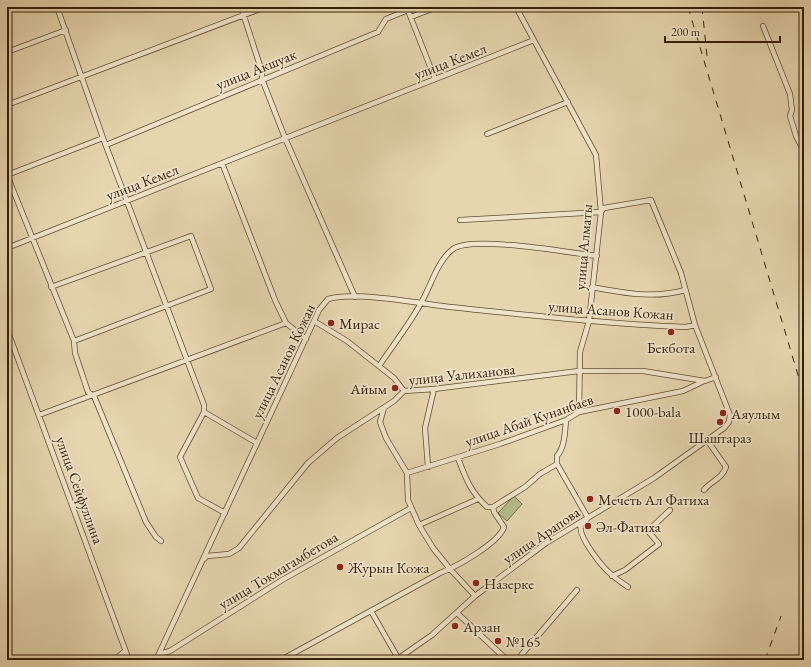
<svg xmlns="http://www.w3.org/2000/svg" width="811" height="667" font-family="'EB Garamond',serif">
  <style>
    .green { fill: #b3be8c; stroke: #746e49 }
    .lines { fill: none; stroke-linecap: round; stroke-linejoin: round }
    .street-casing { stroke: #624d30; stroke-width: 6 }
    .street { stroke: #efe4cb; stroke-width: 4.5 }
    .rail { stroke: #361f06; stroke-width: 1; stroke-dasharray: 7 7; stroke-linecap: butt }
    .poi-dot { fill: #8f2418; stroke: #efe4cb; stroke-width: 1.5 }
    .labels { text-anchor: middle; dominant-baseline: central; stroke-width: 3.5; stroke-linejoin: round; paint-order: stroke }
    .street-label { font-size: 15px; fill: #361f06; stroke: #efe4cb }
    .poi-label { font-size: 15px; fill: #361f06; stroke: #efe4cb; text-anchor: start }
  </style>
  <rect width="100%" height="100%" fill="#e6d6af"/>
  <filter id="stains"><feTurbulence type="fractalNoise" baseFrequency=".005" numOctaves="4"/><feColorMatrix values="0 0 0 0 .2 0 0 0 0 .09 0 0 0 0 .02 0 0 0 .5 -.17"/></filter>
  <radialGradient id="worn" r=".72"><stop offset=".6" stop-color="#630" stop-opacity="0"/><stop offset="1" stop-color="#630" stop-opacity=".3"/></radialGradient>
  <path class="green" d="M514 496 522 504 507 521 498 513Z"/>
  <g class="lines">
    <defs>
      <path id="street" d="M57 7 103 138 204 405V412L257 443
        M241 7 262 72V79L285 138 355 297
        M516 7 596 155 601 212 589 321 580 352 579 412
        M407 8 435 79
        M411 17 437 7
        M763 26 790 94 792 110 790 116 796 136 804 151
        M7 52 66 30
        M7 105 265 7
        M487 134 568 102
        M103 138 7 175 74 341 75 353 88 392 94 396 146 522 156 537 161 541
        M106 145 378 32 386 19 408 10
        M222 163 275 300 286 323 306 339
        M7 248 534 40
        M51 287 191 236 211 289 74 341
        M592 287C623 293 654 299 685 290
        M314 321 347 341 394 378 404 391
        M7 329 129 660
        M379 366C393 345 409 325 421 303 431 286 437 261 453 249 472 235 570 253 597 256
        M384 408 380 422 386 438 407 473 408 500 419 525 433 548 450 569 475 596
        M204 412 180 457 198 498 225 513
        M39 415 286 323
        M566 420C565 431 565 447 557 456V464L588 518 581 525C577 536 603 568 612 575 617 580 623 583 628 587
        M458 458C466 479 470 491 487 507H493
        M428 467 425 428 434 389
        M407 473 500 444 566 420 579 412 683 391 704 381
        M704 490C711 481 722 479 726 467L707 440
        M419 525 478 499
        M204 559 207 556 229 554 239 548 308 463 337 438 394 401 404 391 434 389 579 371H643L705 381 716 377
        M612 576 625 570 659 544 648 531 670 510
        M371 611 398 658
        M457 613 507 660
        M159 654 170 651 282 580 411 508
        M114 660 125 651
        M156 660 319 310 328 299C358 291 417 303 450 307 528 315 607 324 686 327L695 325
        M281 660 440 573C456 567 499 543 504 527L494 512 493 507 525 487 540 474 557 464
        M396 660 432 635 475 596 546 543 654 478 724 428 729 422 730 415 695 325 681 273 651 200 604 208 601 212 460 220
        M517 660 577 590"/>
    </defs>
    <use href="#street" class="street-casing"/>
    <use href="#street" class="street"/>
    <path class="rail" d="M688 7 804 395
      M702 7 707 56
      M765 660 781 616"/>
  </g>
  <g class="poi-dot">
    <circle cx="331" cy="323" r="4"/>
    <circle cx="671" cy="332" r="4"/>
    <circle cx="395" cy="388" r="4"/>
    <circle cx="617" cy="411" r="4"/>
    <circle cx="723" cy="413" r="4"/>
    <circle cx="720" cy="422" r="4"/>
    <circle cx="590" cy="499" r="4"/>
    <circle cx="588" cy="526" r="4"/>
    <circle cx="340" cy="567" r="4"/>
    <circle cx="476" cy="583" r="4"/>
    <circle cx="455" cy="626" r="4"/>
    <circle cx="498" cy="641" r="4"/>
  </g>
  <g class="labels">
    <g class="street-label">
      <text transform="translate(450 61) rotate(-21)">улица Кемел</text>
      <text transform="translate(256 69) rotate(-22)">улица Акшуак</text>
      <text transform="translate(142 182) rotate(-21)">улица Кемел</text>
      <text transform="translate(583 247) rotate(-85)">улица Алматы</text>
      <text transform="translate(611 310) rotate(4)">улица Асанов Кожан</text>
      <text transform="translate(283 361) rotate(-64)">улица Асанов Кожан</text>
      <text transform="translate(462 374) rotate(-6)">улица Уалиханова</text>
      <text transform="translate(529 420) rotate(-19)">улица Абай Кунанбаев</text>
      <text transform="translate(80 490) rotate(70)">улица Сейфуллина</text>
      <text transform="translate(541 535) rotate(-34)">улица Арапова</text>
      <text transform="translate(278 570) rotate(-31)">улица Токмагамбетова</text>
    </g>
    <g class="poi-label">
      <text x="339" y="323">Мирас</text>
      <text x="671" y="347" text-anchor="middle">Бекбота</text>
      <text x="387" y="388" text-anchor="end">Айым</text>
      <text x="625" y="411">1000-bala</text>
      <text x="731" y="413">Аяулым</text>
      <text x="720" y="437" text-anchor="middle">Шаштараз</text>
      <text x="598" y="499">Мечеть Ал Фатиха</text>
      <text x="596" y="526">Әл-Фатиха</text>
      <text x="348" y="567">Журын Кожа</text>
      <text x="484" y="583">Назерке</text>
      <text x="463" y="626">Арзан</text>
      <text x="506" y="641">№165</text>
    </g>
  </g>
  <rect width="811" height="667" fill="none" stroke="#e6d6af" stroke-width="24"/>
  <rect x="8" y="8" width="795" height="651" fill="none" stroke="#361f06" stroke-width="2"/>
  <rect x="12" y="12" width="787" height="643" fill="none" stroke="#361f06"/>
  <path d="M665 36v6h115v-6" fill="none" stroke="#361f06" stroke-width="2"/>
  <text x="671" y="36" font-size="12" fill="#361f06" stroke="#efe4cb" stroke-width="3" paint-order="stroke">200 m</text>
  <rect width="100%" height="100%" filter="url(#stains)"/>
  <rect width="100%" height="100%" fill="url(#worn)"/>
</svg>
